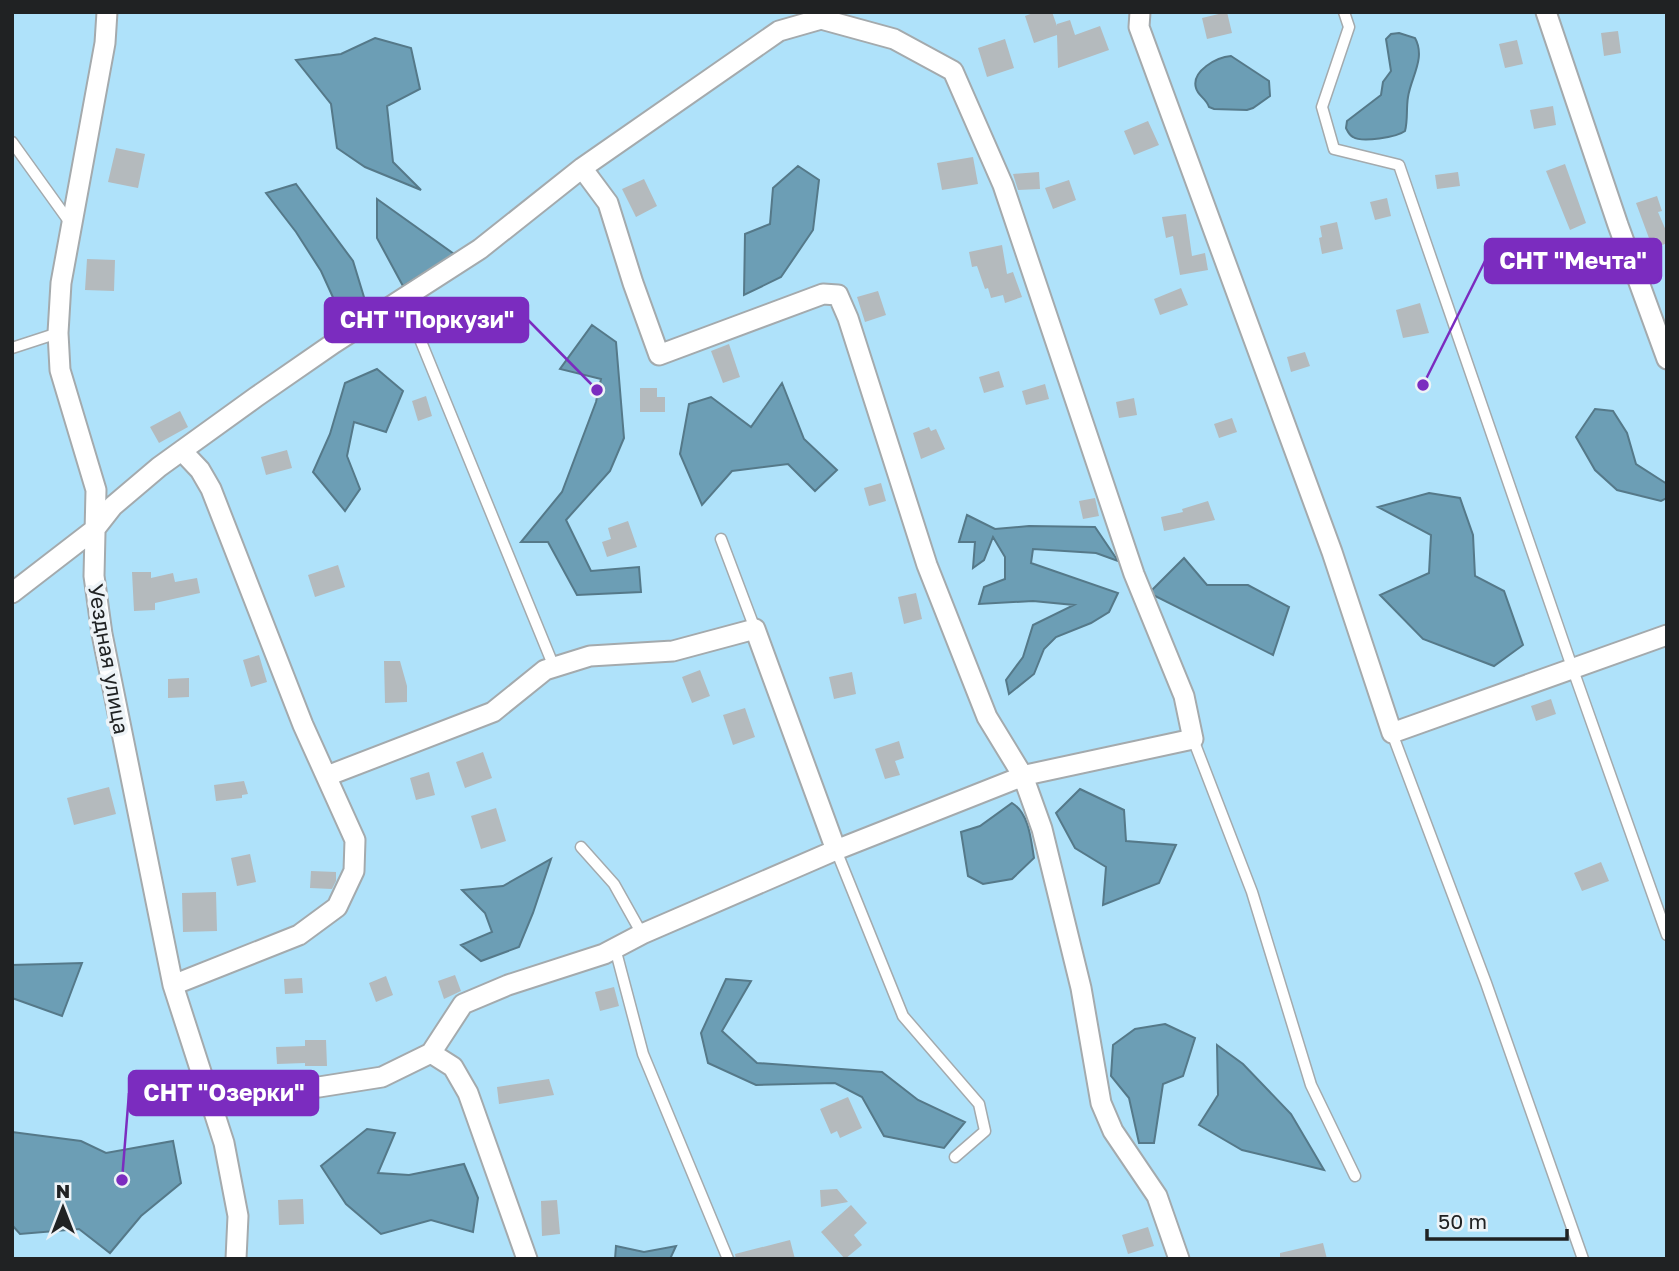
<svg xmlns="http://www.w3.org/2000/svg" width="1679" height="1271" font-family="'Golos Text',sans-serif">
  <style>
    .green { fill: #afe2fa }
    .water { fill: #6c9eb5; stroke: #557989; stroke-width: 2 }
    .building { fill: #b4babd }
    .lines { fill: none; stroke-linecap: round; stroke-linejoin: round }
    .service-casing { stroke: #a4aaad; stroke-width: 13 }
    .minor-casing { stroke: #a4aaad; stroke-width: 23 }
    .service { stroke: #fff; stroke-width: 10 }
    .minor { stroke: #fff; stroke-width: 19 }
    .labels { text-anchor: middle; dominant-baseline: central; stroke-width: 7; stroke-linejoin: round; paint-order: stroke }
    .street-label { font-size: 21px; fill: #202223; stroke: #edf3f7 }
    .leader { fill: none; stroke: #7b2cbf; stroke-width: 2.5 }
    .callout-dot { fill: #7b2cbf; stroke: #edf3f7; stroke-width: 2.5 }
    .callout { fill: #7b2cbf; stroke: #7b2cbf; stroke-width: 2.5 }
    .callout-label { font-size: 23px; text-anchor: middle; font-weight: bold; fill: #fff }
  </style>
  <rect width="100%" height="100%" fill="#edf3f7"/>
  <path class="green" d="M12 12H1667V1259H12Z"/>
  <path class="water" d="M1399 33 1415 38C1426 58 1411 77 1408 97 1406 109 1408 120 1405 131 1397 137 1362 143 1353 137 1349 135 1348 132 1346 128L1347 121 1381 95 1383 82 1391 71 1386 39 1391 34Z
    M375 38 411 48 420 89 387 106 393 162 421 190 365 167 337 148 331 104 296 60 341 54Z
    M1231 56 1269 81 1270 96 1253 108 1247 110 1214 109 1209 107C1206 98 1198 96 1196 88 1191 71 1217 57 1231 56Z
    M798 166 819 180 813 230 781 277 744 295 745 234 770 224 773 188Z
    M296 184 353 261 367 307 346 326 321 271 296 232 266 193Z
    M377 199 454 254 403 286 377 238Z
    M592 325 616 342 624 438 610 471 566 520 591 571 639 567 641 592 577 595 548 542H521L562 492 596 402 601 379 560 369Z
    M377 369 403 391 386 432 354 422 347 456 360 489 345 511 313 472 330 434 345 383Z
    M782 383 804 439 837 470 815 491 788 464 732 471 702 505 680 454 689 404 711 397 751 427Z
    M1595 409 1613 411 1627 433 1636 464 1667 484V498L1661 501 1617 490 1595 470 1576 437Z
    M1429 493 1460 498 1473 535 1475 576 1504 591 1523 645 1494 666 1423 639 1380 595 1429 573 1431 535 1378 507Z
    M967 515 995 529 1029 526 1095 527 1118 561 1096 553 1033 549 1031 563 1118 593 1109 612 1091 623 1056 637 1044 649 1034 674 1009 694 1006 680 1023 657 1033 625 1074 605 1033 601 979 604 984 587 1005 579V557L993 537 984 560 973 568 975 542H959Z
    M1184 558 1207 585H1248L1289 607 1273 655 1149 593Z
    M1080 789 1124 810 1126 841 1176 845 1159 883 1103 905 1106 867 1075 848 1056 813Z
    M1012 803C1029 813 1031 840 1034 858L1012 879 983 884 968 876 961 832 980 826Z
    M551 859 533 913 519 947 481 961 461 945 492 932 485 913 462 890 503 886Z
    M82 963 62 1016 12 998V965Z
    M726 979 751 981 722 1031 757 1063 882 1072 918 1100 965 1122 944 1148 884 1136 862 1097 835 1083 756 1085 708 1063 701 1033Z
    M1165 1024 1195 1038 1183 1076 1163 1084 1154 1143H1139L1129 1098 1111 1076 1113 1045 1135 1029Z
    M1217 1045 1243 1064 1291 1114 1324 1170 1242 1150 1199 1125 1218 1095Z
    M367 1129 395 1133 378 1173 409 1175 464 1164 478 1198 473 1232 431 1220 381 1234 346 1204 321 1166Z
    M12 1132 81 1141 106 1153 173 1141 181 1183 141 1216 110 1253 79 1229 20 1234 12 1225Z
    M616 1246 644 1252 676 1246 670 1259H615Z"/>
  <path class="building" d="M1036 12H1052L1057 26V24L1070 20 1075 35 1100 26 1109 50 1058 68 1057 35 1034 43 1025 16Z
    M1227 12 1232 33 1207 39 1202 18Z
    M1618 31 1621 53 1604 56 1601 33Z
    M1005 39 1014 68 987 77 978 48Z
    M1517 40 1523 64 1505 68 1499 44Z
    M1553 106 1556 125 1534 129 1530 110Z
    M1148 121 1159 145 1134 155 1124 131Z
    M116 148 145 154 138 188 108 182Z
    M973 157 978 184 942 190 937 163Z
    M1565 164 1586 223 1570 230 1546 171Z
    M1039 172 1040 189 1018 190 1013 174Z
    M1458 172 1460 186 1437 189 1435 175Z
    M644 179 657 206 636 217 622 189Z
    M1069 180 1076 200 1053 209 1045 188Z
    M1657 196 1662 211 1658 212 1667 233V243L1653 249 1636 203Z
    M1387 198 1391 216 1375 220 1370 202Z
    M1186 214 1192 256 1205 253 1208 270 1180 275 1173 236 1166 238 1162 217Z
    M1337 222 1343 249 1322 254 1319 238 1322 237 1320 226Z
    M1002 245 1007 274 1013 272 1022 297 1005 303 1003 295 991 298 988 288 985 289 977 266 972 267 969 252Z
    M87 259 115 260 114 291 85 290Z
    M1181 288 1188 305 1160 315 1154 299Z
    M878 291 886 315 865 322 857 297Z
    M1420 303 1429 333 1403 338 1396 310Z
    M729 344 740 377 723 383 711 351Z
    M1305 352 1310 366 1291 372 1287 357Z
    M999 371 1004 387 984 393 979 377Z
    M1045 384 1049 399 1026 405 1022 391Z
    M640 388H657V397H665V412H640Z
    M426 396 432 416 418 421 412 401Z
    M1134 398 1137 415 1119 418 1116 402Z
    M180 411 188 427 159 443 150 427Z
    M1232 418 1237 432 1219 438 1214 424Z
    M929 427 931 431 936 429 945 449 921 459 913 433Z
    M287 450 292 468 266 475 261 457Z
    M881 483 886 501 869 506 864 488Z
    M1095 498 1099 516 1083 519 1079 501Z
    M1208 501 1215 520 1164 531 1161 517 1183 512 1182 509Z
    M628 521 637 547 607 557 602 542 611 539 608 528Z
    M338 565 345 587 315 597 308 575Z
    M132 572H151V578L173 573 175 582 197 578 200 593 155 603V610L134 611Z
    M916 593 922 619 904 624 898 597Z
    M259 655 267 682 251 687 243 660Z
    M384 661H400L407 686V702L385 703Z
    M700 670 710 696 692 703 682 677Z
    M852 672 856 694 834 699 829 677Z
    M189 678V697L168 698V679Z
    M1551 699 1556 714 1536 721 1531 706Z
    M745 708 755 737 733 745 723 715Z
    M899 741 904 758 895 761 900 775 885 779 875 749Z
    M483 752 492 778 465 788 456 762Z
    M429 772 435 795 416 800 410 778Z
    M244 781 248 794 242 795V798L216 801 214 785Z
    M109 787 116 814 74 825 67 798Z
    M496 808 506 841 481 849 471 816Z
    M250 854 256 882 237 886 231 858Z
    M1601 862 1609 881 1582 891 1574 873Z
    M311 871 336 872V881L332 889 310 888Z
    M216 892 217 931 183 932 182 893Z
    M455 975 461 991 444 999 438 981Z
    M386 976 393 995 376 1002 369 983Z
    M302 978 303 993 285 994 284 979Z
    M614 987 619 1006 600 1011 595 992Z
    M305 1040H326L327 1066H305V1063L277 1064 276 1047 305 1046Z
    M549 1079 554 1095 499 1104 497 1087Z
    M848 1097 862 1128 840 1138 837 1131 831 1134 820 1109Z
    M837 1189 848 1202 821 1207 820 1190Z
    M303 1199 304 1224 279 1225 278 1200Z
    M557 1200 560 1234 542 1236 541 1201Z
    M851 1205 867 1223 854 1235 862 1245 845 1259 821 1232Z
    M1148 1227 1154 1246 1128 1254 1122 1235Z
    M790 1240 795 1259H736L735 1254Z
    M1323 1243 1327 1259H1280V1253Z"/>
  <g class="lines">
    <defs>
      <path id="service" d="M1344 12 1349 27 1322 107 1334 149 1399 165 1572 667 1667 935
        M12 142 71 224
        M404 300 554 667
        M12 348 58 333
        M721 539 755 629
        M1392 733 1486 983 1583 1259
        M1193 739 1252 892 1311 1085 1355 1176
        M581 847 614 884 642 934
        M836 850 903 1016 979 1104 985 1131 955 1157
        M615 948 643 1054 728 1259"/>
      <path id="minor" d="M107 12 105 43 61 283 58 333 60 370 96 490 94 576 102 634 173 985 224 1143 238 1216 236 1259
        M1140 12 1139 27 1332 552 1392 733 1667 635
        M1546 12 1618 225 1667 359
        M582 168 608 203 633 283 659 355 823 294 838 295 848 318 927 565 987 717 1023 776 1042 829 1081 988 1101 1103 1113 1131 1157 1196 1179 1259
        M12 593 95 529 113 506 159 467 256 397 334 343 480 249 582 168 779 31 821 19 894 39 953 71 1003 185 1134 574 1184 696 1193 739 1026 775 836 850 642 934 604 954 508 985 463 1004 431 1053 382 1077 319 1087 207 1093
        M327 776 493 712 545 670 590 656 673 651 755 629 836 850
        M173 985 299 935 337 907 354 871 355 840 303 725 211 489 200 470 183 452
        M431 1053 453 1067 468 1093 527 1259"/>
    </defs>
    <use href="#service" class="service-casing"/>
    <use href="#minor" class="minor-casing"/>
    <use href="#service" class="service"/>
    <use href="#minor" class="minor"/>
  </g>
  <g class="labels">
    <g class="street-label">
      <text transform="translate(109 659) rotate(80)">Уездная улица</text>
    </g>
  </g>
  <path class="leader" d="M1423 385L1485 261M597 390L528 320M122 1180L129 1093"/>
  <g class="callout-dot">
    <circle cx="1423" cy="385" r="7"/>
    <circle cx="597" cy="390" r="7"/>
    <circle cx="122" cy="1180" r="7"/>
  </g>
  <g class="callout">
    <rect x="1485" y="239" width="176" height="44" rx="7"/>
    <rect x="325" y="298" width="203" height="44" rx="7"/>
    <rect x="129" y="1071" width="189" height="44" rx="7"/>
  </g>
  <g class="callout-label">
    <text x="1573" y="269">СНТ "Мечта"</text>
    <text x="427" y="328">СНТ "Поркузи"</text>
    <text x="224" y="1101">СНТ "Озерки"</text>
  </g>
  <rect width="1679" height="1271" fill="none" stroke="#202223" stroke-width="28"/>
  <g transform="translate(63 1208)" stroke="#edf3f7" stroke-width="5" paint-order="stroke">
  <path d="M0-5L12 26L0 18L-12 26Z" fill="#202223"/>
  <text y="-10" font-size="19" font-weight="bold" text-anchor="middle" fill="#202223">N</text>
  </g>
  <path d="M1427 1229v10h140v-10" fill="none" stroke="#202223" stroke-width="3.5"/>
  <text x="1438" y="1229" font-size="21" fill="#202223" stroke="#edf3f7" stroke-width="5" paint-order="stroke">50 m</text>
</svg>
